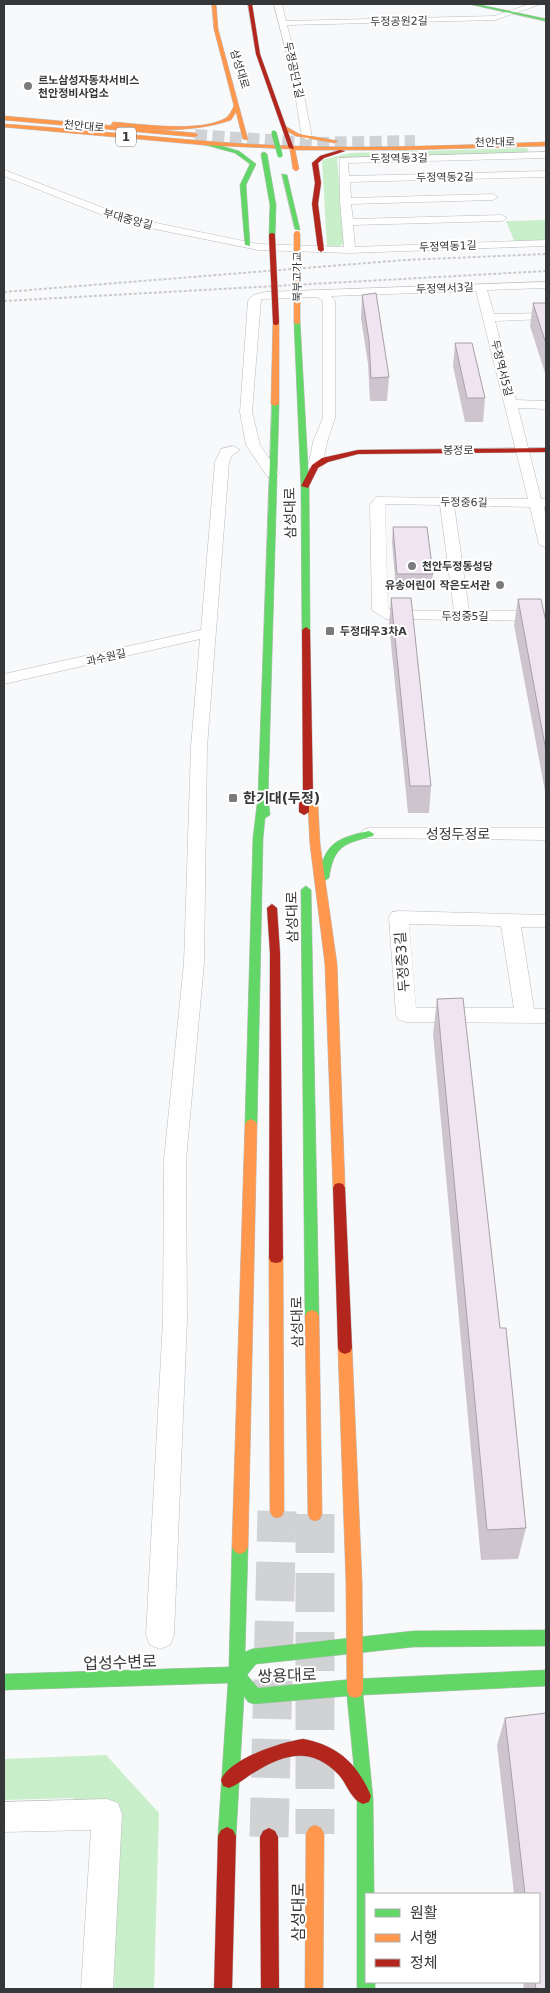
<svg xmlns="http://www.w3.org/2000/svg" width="550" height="1993" font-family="'DejaVu Sans','Noto Sans KR',sans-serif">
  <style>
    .green { fill: #c9efca }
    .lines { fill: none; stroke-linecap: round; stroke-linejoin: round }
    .secondary-tunnel-far1 { stroke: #d1d2d4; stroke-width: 12; stroke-dasharray: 12 5.5; stroke-linecap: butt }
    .secondary-tunnel { stroke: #d1d2d4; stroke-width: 39; stroke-dasharray: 39 20; stroke-linecap: butt }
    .street-casing { stroke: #bcbcbe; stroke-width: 1 }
    .fast-casing { stroke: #bcbcbe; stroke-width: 1 }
    .slow-casing { stroke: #bcbcbe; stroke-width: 1 }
    .jam-casing { stroke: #bcbcbe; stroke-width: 1 }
    .street { fill: #fefefe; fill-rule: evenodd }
    .fast { fill: #63d668; fill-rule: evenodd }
    .slow { fill: #ff974d; fill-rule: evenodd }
    .jam { fill: #b3261e; fill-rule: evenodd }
    .rail { stroke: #cacacb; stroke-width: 2; stroke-dasharray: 3 2; stroke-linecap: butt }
    .fast-bridge-casing { stroke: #bcbcbe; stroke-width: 5.5; stroke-linecap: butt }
    .slow-bridge-casing { stroke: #bcbcbe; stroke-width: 7; stroke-linecap: butt }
    .jam-bridge-casing { stroke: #bcbcbe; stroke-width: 7; stroke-linecap: butt }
    .fast-bridge { stroke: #63d668; stroke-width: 5 }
    .slow-bridge { stroke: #ff974d; stroke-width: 6 }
    .jam-bridge { stroke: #b3261e; stroke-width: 6 }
    .wall { fill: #cec4ce }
    .building { fill: #efe4ef; stroke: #a7a0a7 }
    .poi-dot { fill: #7a7b7c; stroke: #fff; stroke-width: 2 }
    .labels { text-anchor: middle; stroke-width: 4; stroke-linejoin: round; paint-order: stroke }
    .far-street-label { font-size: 11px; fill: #363738; stroke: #fff }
    .far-poi-label { font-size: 11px; font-weight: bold; fill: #363738; stroke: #fff; text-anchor: start }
    .shield { fill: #fff; stroke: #727374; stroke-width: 1 }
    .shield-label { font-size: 12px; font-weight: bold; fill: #363738 }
    .street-label { font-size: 14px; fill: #363738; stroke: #fff }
    .poi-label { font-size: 14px; font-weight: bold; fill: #363738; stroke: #fff; text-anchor: start }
    .near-street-label { font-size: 16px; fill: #363738; stroke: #fff }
  </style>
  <rect width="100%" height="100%" fill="#f8f9fb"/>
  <g class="green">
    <polygon points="527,148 529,151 524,153 339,158 337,159 345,243 337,247 327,246 322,160 350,153"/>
    <polygon points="546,220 546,242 515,243 506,221"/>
    <polygon points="106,1755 159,1813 154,1989 114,1989 117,1858 97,1822 73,1798 4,1800 4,1759"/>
  </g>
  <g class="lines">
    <polyline class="secondary-tunnel-far1" points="195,135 313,143 415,141"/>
    <g class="secondary-tunnel">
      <polyline points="315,1514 315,1834"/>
      <polyline points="269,1837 277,1511"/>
    </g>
    <defs>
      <g id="street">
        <polygon points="274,4 282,4 286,21 494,16 530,4 541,4 495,20 287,25 300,75 312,137 307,140 302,137 292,75"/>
        <polygon points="546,152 546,158 348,163 349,176 546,171 546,177 350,182 351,198 493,194 498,197 493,200 351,204 353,219 502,215 507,218 502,221 353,225 355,247 546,240 546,246 350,253 258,250 120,222 4,176 4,170 7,171 127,217 258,244 344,247 340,201 340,158"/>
        <path d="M546 282V288L487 290 494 314 546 313V319L495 321 516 400 546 401V409L518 408 541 499H546V507H544L546 517V548L539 544 530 507 454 505 469 611H546V621L386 619 372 610 370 505 376 497 528 499 476 291 331 296 335 301V418L327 442 322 467 315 471 308 467 313 442 323 418V301L317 297 261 299 252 412 260 445 279 473 272 477 267 476 246 445 240 412 248 301 253 295 265 292ZM385 504 440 505 454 611H394L388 608Z"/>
        <polygon points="233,446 240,450 232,455 229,462 207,747 204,963 186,1160 187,1320 174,1635 170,1645 160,1649 150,1645 146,1635 163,1320 164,1160 184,963 191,747 200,639 4,684 4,674 201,630 215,462 221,449"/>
        <polygon points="369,828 546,828 546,840 363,838 360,834 363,830"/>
        <path d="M399 911 546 915V927H521L534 1009H546V1023L406 1022 399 1020 396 1015 389 917 392 912ZM409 924 501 926 514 1008H416Z"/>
        <polygon points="107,1799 118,1803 122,1814 113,1989 81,1989 91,1830 4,1832 4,1802"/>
      </g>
      <g id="fast">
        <polygon points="469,4 476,4 546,19 546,21"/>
        <polygon points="204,141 239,151 256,164 246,185 250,246 245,245 240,185 250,164 235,153 202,144"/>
        <polygon points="264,152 267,154 276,205 275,236 272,238 269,236 270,205 261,154"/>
        <polygon points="282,174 287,175 300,230 295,229"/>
        <polygon points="297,319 300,321 309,486 310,630 306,633 302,630 301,486 294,321"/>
        <polygon points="272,402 279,404 268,797 270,815 265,818 263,838 257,1124 255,1127 247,1127 245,1124 253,838 258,797"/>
        <path d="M369 831 374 834 373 836C343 844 334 846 329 878L324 881 320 880 319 878C324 843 337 838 369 831Z"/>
        <polygon points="306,886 311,890 319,1316 317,1320 312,1322 307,1320 305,1316 301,890"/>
        <polygon points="240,1540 245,1542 248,1547 245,1652 252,1649 413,1631 546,1630 546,1646 413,1647 256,1664 247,1675 258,1688 355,1679 546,1670 546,1686 363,1695 373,1799 374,1894 366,1894 366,1982 375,1982 375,1989 357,1989 357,1799 347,1696 254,1704 248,1702 244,1696 236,1836 233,1842 227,1845 221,1842 218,1836 228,1683 4,1690 4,1674 229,1667 232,1547 235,1542"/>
      </g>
      <g id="slow">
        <path d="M212 4H216L218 29 248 140 243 139 236 112 231 120C193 133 150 131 111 125L113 122C142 124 200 133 226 118 229 116 232 110 234 106L214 29Z"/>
        <polygon points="4,116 195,133 198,135 195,137 4,120"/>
        <path d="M4 124C100 130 195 143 292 146 376 149 461 145 546 142V146L405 150H295L299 169 296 171 293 169 290 149 204 145 4 127Z"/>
        <polygon points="285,126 299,134 338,141 335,143 296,136 283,129"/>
        <polygon points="276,320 279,322 279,404 275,406 271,404 273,322"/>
        <polygon points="308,792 311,793 318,806 320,844 337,964 345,1188 343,1192 339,1193 335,1192 333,1188 325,964 310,844 308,806 303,795"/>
        <polygon points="251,1119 255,1121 257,1124 248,1547 245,1552 240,1554 235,1552 232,1547 245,1124 247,1121"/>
        <polygon points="276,1253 281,1254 283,1258 284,1511 282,1516 277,1518 272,1516 270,1511 269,1258 271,1254"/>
        <polygon points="312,1310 317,1312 319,1316 322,1514 320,1519 315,1521 310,1519 308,1514 305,1316 307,1312"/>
        <polygon points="345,1342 350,1344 352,1348 362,1582 363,1690 361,1696 355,1698 349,1696 347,1690 346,1582 338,1348 340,1344"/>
        <polygon points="315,1825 321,1828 324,1834 323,1989 305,1989 306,1834 309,1828"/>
      </g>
      <g id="jam">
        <polygon points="248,4 252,4 260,54 294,149 289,148 256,54"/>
        <polygon points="340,150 345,151 324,158 318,163 321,183 318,204 324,250 321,252 318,250 312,204 315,183 312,163 320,156"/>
        <polygon points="546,448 546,452 358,454 328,462 318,468 308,488 301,486 312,465 322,458 358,450"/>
        <polygon points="306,627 310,630 313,795 309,804 309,812 304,815 299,812 299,804 303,795 302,630"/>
        <polygon points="272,904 277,908 280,953 283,1258 281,1262 276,1263 271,1262 269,1258 270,953 267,908"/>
        <polygon points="339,1183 343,1184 345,1188 352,1348 350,1352 345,1354 340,1352 338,1348 333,1188 335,1184"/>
        <path d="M303 1739C337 1745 358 1764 371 1796L369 1802 363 1804C351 1800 347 1784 339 1775 312 1747 286 1753 255 1772 246 1777 239 1784 229 1788L223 1786 221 1780C229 1759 281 1742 303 1739Z"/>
        <polygon points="227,1827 233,1830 236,1836 232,1989 214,1989 218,1836 221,1830"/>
        <polygon points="269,1828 275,1831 278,1837 279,1989 261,1989 260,1837 263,1831"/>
      </g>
    </defs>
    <use href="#street" class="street-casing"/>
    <use href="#fast" class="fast-casing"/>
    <use href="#slow" class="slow-casing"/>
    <use href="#jam" class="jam-casing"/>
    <use href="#street" class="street"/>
    <use href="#fast" class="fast"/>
    <use href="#slow" class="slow"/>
    <use href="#jam" class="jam"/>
    <g class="rail">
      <polyline points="4,292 405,260 546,254"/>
      <polyline points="4,301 546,271"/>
    </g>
    <defs>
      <polyline id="fast-bridge" points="274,133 280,155"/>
      <polyline id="slow-bridge" points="297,234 297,321"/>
      <polyline id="jam-bridge" points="272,236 276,322"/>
    </defs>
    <use href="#fast-bridge" class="fast-bridge-casing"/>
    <use href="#slow-bridge" class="slow-bridge-casing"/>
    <use href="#jam-bridge" class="jam-bridge-casing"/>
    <use href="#fast-bridge" class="fast-bridge"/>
    <use href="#slow-bridge" class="slow-bridge"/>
    <use href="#jam-bridge" class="jam-bridge"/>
  </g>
  <g class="wall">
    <polygon points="362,295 389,377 387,401 370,401 368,364 361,318"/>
    <polygon points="533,303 546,303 546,376 530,326"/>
    <polygon points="455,343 485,398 483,422 465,422 453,366"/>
    <polygon points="393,527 433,574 431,590 396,589 392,542"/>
    <polygon points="391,598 431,786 429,813 408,813 389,624"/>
    <polygon points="518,599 546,622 546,791 545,791 514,625"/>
    <polygon points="437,999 500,1328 526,1528 518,1559 481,1560 433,1034"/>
    <polygon points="546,1713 546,1989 524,1989 523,1982 539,1982 539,1894 514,1894 497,1745 505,1718"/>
  </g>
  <g class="building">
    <polygon points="376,293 389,377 371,378 369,340 362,295"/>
    <polygon points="533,303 546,303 546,344"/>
    <polygon points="455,343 472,343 485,398 467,398"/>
    <polygon points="393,527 427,527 433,574 397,574"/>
    <polygon points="391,598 411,598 431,786 410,786"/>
    <polygon points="518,599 541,599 546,622 546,751"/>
    <polygon points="463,998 500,1328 506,1328 526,1528 487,1530 437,999"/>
    <polygon points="546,1713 546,1989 536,1989 535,1982 539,1982 539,1894 525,1894 505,1718"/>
  </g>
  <g class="poi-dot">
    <circle cx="28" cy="86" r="5"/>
    <circle cx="412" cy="566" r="5"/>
    <circle cx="500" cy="585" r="5"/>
    <rect x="325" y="626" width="10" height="10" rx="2.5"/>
    <rect x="228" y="793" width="10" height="10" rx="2.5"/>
  </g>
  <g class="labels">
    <g class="far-street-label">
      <text transform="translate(399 21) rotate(-1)" y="4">두정공원2길</text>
      <text transform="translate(240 69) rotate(73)" y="4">삼성대로</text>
      <text transform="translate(294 70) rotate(78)" y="4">두정공단1길</text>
      <text transform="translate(84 126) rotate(5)" y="4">천안대로</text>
      <text transform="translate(495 142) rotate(-1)" y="4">천안대로</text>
      <text transform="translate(399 158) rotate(-1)" y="4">두정역동3길</text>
      <text transform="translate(445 177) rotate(-1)" y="4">두정역동2길</text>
      <text transform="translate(128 219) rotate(15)" y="4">부대중앙길</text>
      <text transform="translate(448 246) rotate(-2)" y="4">두정역동1길</text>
      <text transform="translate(297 277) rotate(-90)" y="4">북부고가교</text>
      <text transform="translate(445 288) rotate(-2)" y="4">두정역서3길</text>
      <text transform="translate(502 368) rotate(76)" y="4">두정역서5길</text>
      <text x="458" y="454">봉정로</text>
      <text transform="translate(464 502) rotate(1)" y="4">두정중6길</text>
      <text x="465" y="620">두정중5길</text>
      <text transform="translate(106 657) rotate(-13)" y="4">과수원길</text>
    </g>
    <g class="far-poi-label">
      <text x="38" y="84">르노삼성자동차서비스<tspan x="38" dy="13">천안정비사업소</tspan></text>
      <text x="422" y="570">천안두정동성당</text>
      <text x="490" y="589" text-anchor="end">유송어린이 작은도서관</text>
      <text x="340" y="635">두정대우3차A</text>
    </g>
    <rect class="shield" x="116" y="127.5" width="20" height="19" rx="4"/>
    <g class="shield-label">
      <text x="126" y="141">1</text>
    </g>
    <g class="street-label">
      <text transform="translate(290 513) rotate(-91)" y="5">삼성대로</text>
      <text x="458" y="839">성정두정로</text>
      <text transform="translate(292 917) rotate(-91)" y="5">삼성대로</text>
      <text transform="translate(402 962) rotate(-94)" y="5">두정중3길</text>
      <text transform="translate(297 1322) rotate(-91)" y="5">삼성대로</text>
    </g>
    <g class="poi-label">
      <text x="243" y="803">한기대(두정)</text>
    </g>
    <g class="near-street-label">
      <text transform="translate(120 1662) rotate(-2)" y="6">업성수변로</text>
      <text transform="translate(287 1675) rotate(-2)" y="6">쌍용대로</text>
      <text transform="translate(298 1912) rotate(-90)" y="6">삼성대로</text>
    </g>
  </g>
  <rect width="550" height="1993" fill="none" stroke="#363738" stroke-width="10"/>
  <rect x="365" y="1893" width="175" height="90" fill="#ffffff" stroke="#afafaf"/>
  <rect x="375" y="1909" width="25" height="8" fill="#63d668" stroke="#afafaf"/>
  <text x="410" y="1918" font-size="15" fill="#363738">원활</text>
  <rect x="375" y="1934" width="25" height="8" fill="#ff974d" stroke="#afafaf"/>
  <text x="410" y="1943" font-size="15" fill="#363738">서행</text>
  <rect x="375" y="1959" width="25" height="8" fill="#b3261e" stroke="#afafaf"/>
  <text x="410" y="1968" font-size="15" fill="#363738">정체</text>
</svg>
